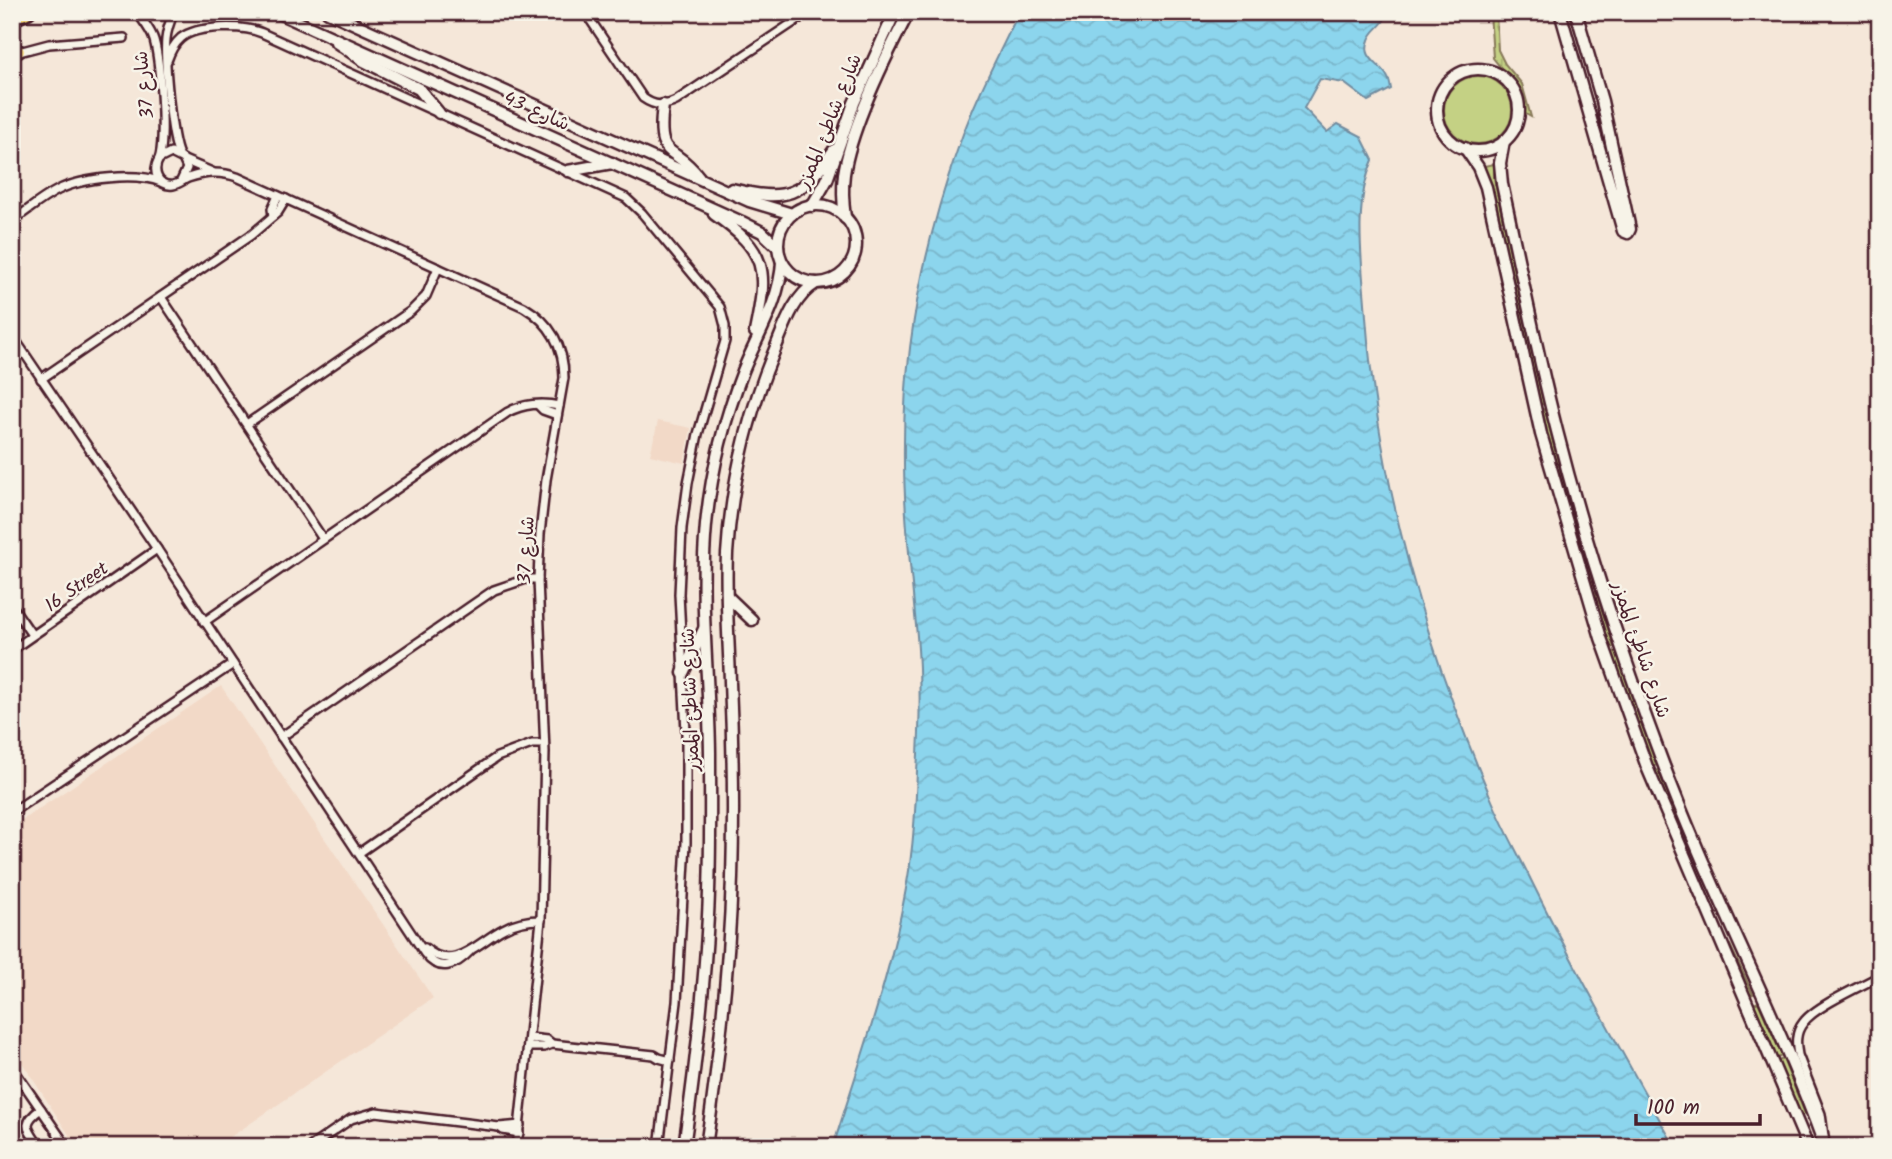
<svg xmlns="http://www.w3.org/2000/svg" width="1892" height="1159" font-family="Kalam,'Playpen Sans Arabic',sans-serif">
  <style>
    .built { fill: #f2d9c7 }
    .grass { fill: url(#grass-tufts); stroke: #877858; stroke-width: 2 }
    .garden { fill: #c4d184; stroke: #877858; stroke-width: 2 }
    .water { fill: url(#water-waves); stroke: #728c9f; stroke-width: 2 }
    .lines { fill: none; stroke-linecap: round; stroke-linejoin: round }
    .street-casing { stroke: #4a1f2b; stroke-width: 12 }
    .secondary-casing { stroke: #4a1f2b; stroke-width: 15 }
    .primary-casing { stroke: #4a1f2b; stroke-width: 16 }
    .street { stroke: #f7f3e8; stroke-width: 7 }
    .secondary { stroke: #f7f3e8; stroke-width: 10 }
    .primary { stroke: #fde080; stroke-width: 10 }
    .labels { text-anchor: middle; stroke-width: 5; stroke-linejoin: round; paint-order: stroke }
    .street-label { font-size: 19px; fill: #4a1f2b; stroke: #f7f3e8 }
  </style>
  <defs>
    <pattern id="grass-tufts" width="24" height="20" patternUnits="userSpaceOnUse" patternTransform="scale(1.75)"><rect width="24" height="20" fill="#c4d184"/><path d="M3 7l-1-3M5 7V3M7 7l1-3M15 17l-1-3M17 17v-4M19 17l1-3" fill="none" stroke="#aab372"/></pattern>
    <pattern id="water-waves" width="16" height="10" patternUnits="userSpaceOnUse" patternTransform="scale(1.75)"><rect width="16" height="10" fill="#8cd5ed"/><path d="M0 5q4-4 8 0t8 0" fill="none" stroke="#7ab6cb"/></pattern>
  </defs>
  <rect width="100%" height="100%" fill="#f5e7d9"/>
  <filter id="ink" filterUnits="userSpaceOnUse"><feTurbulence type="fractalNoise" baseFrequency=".0143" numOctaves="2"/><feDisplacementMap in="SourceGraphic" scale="14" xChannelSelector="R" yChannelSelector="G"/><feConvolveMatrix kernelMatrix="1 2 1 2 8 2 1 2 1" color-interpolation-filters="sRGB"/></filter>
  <g filter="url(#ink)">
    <g class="built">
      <polygon points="658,421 691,428 684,463 650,455"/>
      <polygon points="221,686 433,998 216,1147 77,1147 12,1047 12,827"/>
    </g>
    <path class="grass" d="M1490 12H1496L1498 50 1505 64 1522 84 1531 117 1524 113C1522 84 1508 78 1493 58Z"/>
    <g class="garden">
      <circle cx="1478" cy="110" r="34"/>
      <polygon points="1494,164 1494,178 1503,220 1498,222 1484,166"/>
      <polygon points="1504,224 1517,281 1512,282 1499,225"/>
      <polygon points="1518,285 1531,343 1525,344 1512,287"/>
      <polygon points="1531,347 1544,404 1539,405 1526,348"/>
      <polygon points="1545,409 1559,466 1555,467 1540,410"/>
      <polygon points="1560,469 1576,526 1572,528 1556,471"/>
      <polygon points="1577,530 1595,587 1590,588 1573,532"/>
      <polygon points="1596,591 1614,647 1609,649 1591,593"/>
      <polygon points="1616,651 1636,707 1631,708 1611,653"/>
      <polygon points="1637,711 1657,765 1652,767 1632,713"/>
      <polygon points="1658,770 1681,823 1676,825 1653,772"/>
      <polygon points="1730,945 1753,994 1749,996 1726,947"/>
      <polygon points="1758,1002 1782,1056 1777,1058 1752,1005"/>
      <polygon points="1783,1059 1805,1114 1800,1116 1778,1061"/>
    </g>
    <path class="water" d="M1019 12H1387C1385 26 1373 28 1369 40 1361 59 1381 63 1388 78 1390 81 1390 85 1391 89L1368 101 1344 83 1320 79 1304 108 1327 132 1338 124 1361 136 1373 160C1352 207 1363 267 1366 317 1378 480 1424 641 1488 791 1499 819 1514 846 1527 872 1573 966 1624 1056 1675 1147H833C862 1054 896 961 910 864 914 834 916 802 917 771 920 727 921 681 917 636 911 572 903 508 904 444 904 342 925 241 959 145 975 99 998 56 1019 12Z"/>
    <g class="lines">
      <defs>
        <g id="street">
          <path d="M137 12C143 21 151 30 154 40 160 61 166 139 159 159"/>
          <path d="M174 12C170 21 167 29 166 39 164 59 171 138 179 155"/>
          <path d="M585 12 643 98C654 106 664 107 676 101L809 12"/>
          <polyline points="15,53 49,44 124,38"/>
          <path d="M167 61C170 52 174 44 181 38 197 25 244 25 262 33L626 198 642 213 720 307 725 326V341L698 434 688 483 682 528 679 594 686 732V843L677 1002 659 1147"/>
          <polyline points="184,160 212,172"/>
          <path d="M181 181 187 168 183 159 171 153 159 159C152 170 157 187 173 185 179 184 183 180 188 178 204 172 221 171 237 177L524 307C551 323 564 347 564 378L546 480 540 534 538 579 545 752 541 920 517 1147"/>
          <polyline points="273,216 272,209 278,196"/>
          <path d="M12 221C27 211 42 198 58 190 82 178 136 172 161 182"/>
          <polyline points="161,297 323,539"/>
          <path d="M12 335 157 549 425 954C439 973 456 966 470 951"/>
          <polyline points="41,379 251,235 278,212 286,199"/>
          <polyline points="538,405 543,410 557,415"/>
          <polyline points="247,424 411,311 426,296 438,268"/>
          <polyline points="12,606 32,635"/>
          <path d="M204 622 508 412C523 404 542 402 559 406"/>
          <polyline points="12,650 157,549"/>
          <polyline points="281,737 494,590 526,579 538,579"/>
          <polyline points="12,812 233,664"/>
          <polyline points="359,853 497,757 532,744 544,744"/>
          <path d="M425 948C453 974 478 942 503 929 514 923 529 920 541 920"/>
          <polyline points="530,1038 547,1040 552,1044 654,1055 659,1058 670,1061"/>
          <polyline points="529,1047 544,1047 552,1044"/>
          <polyline points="12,1067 67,1147"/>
          <polyline points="499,1127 520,1125"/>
          <path d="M1825 1143 1821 1114 1798 1055C1796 1044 1795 1033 1803 1023 1814 1007 1861 986 1880 976"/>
          <path d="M40 1147C28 1129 20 1124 41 1109"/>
          <polyline points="310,1147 351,1119 376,1112 499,1127 503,1130 519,1133"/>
        </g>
        <g id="secondary">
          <polyline points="276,12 742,222 762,232 778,247"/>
          <polyline points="328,12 749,201 792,214"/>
          <polyline points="1560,12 1623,231 1628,233 1630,229 1602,101 1576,12"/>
          <polyline points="336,42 364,61 419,89 439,113"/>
          <circle cx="1478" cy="110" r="41"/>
          <path d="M663 105C656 162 672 142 699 177"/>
          <path d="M1504 141 1500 163 1502 184C1520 266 1536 349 1557 431 1585 542 1621 651 1661 758 1710 890 1777 1014 1825 1147"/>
          <polyline points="1465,148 1478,167 1486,187 1541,434 1601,638 1647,767 1808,1147"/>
          <polyline points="568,171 612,163"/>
          <path d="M732 189C786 202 802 197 834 150"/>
          <circle cx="817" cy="244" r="39"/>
          <polyline points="812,206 827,180 854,103 895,12"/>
          <path d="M714 214C768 252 768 270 755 332"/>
          <path d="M845 218C843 203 842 189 844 174 851 128 887 54 909 12"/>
          <polyline points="727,596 752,620"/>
          <polyline points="683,673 704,629"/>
          <path d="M684 1147C695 1070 704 993 708 916 711 861 710 806 710 752 709 676 699 601 706 525 711 473 724 420 743 371 757 336 780 301 782 262"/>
          <path d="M706 1147C719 1058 729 968 732 878 734 812 733 747 730 682 729 639 725 597 727 554 731 485 747 418 773 354 784 328 792 298 816 283"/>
        </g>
        <g id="primary">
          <polyline points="147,12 163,12"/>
          <polyline points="12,20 29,12"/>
          <polyline points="12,51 19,51"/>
          <polyline points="12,1140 17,1147"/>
        </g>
      </defs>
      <use href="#street" class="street-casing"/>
      <use href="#secondary" class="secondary-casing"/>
      <use href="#primary" class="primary-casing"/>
      <use href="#street" class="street"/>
      <use href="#secondary" class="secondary"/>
      <use href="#primary" class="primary"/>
    </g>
  </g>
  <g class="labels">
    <g class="street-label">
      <text transform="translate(143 85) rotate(-96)" y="7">شارع 37</text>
      <text transform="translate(537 110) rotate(24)" y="7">شارع 43</text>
      <text transform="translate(828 121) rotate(-68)" y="7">شارع شاطئ الممزر</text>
      <text transform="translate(525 550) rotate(-87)" y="7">شارع 37</text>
      <text transform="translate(76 586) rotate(-35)" y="7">16 Street</text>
      <text transform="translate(1642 649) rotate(71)" y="7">شارع شاطئ الممزر</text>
      <text transform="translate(689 700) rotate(-92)" y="7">شارع شاطئ الممزر</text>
    </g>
  </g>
  <rect width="1892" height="1159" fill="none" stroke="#f7f3e8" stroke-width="42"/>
  <rect x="21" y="21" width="1850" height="1117" fill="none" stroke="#4a1f2b" stroke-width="2.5" filter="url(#ink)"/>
  <path d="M1636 1114v10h124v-10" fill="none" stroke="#4a1f2b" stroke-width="3.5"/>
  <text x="1647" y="1114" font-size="21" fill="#4a1f2b" stroke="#f7f3e8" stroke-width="5" paint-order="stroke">100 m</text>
</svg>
